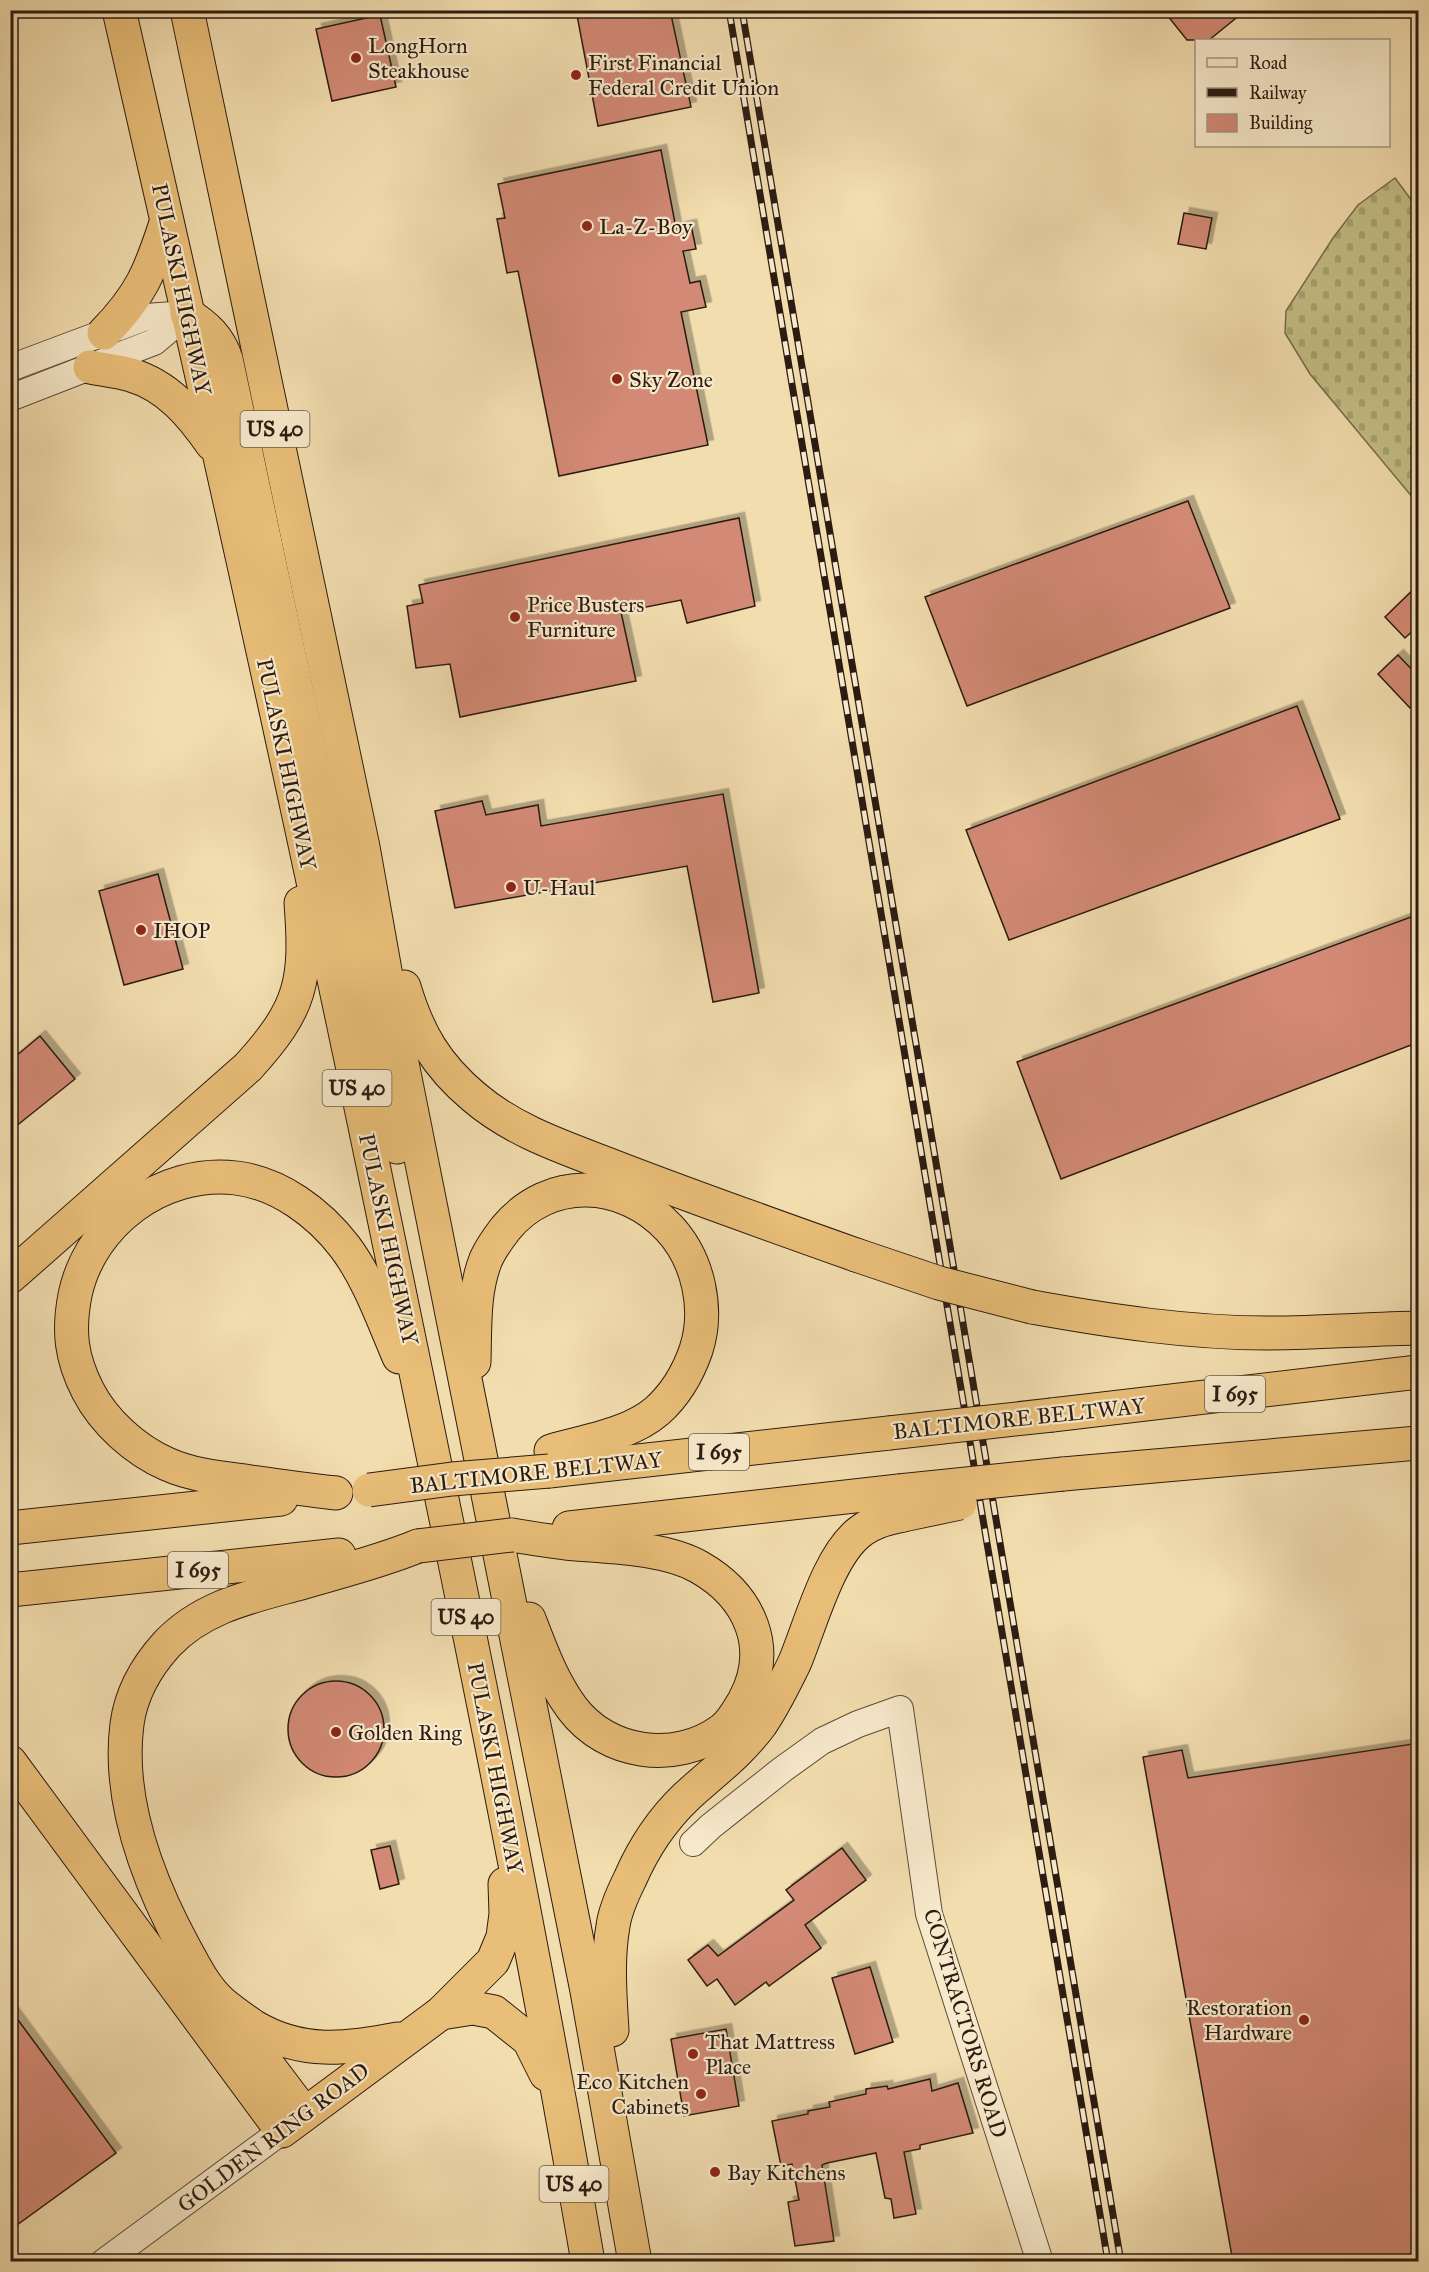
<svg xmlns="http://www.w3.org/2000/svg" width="1429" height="2272" font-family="'IM FELL Great Primer',serif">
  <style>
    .cemetery { fill: url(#cemetery-stones); stroke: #776c4b; stroke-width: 1.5 }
    .building { fill: #d28975; stroke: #2b1b11; stroke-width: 1.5; filter: url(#shadow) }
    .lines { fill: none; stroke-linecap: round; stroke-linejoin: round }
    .minor-casing { stroke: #5d4c38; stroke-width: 28 }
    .highway-casing { stroke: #2b1b11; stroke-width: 35 }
    .minor { stroke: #f7e9cb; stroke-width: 26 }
    .highway { stroke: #e9be78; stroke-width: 33 }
    .rail-casing { stroke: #2b1b11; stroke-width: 7 }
    .rail { stroke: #f7e9cb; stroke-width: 4.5; stroke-dasharray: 14; stroke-linecap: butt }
    .highway-bridge-casing { stroke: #2b1b11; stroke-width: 35; stroke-linecap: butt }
    .highway-bridge { stroke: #e9be78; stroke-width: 33 }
    .poi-dot { fill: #8f2418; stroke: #f7e9cb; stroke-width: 2 }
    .labels { text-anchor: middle; stroke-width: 4.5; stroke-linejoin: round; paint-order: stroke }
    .shield { fill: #f7e9cb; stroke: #685949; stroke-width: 1.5 }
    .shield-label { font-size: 21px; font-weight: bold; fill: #2b1b11 }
    .poi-label { font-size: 22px; fill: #2b1b11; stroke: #f7e9cb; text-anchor: start }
    .street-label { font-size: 22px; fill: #2b1b11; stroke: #f7e9cb }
  </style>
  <defs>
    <pattern id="cemetery-stones" width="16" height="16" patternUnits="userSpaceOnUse" patternTransform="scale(1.5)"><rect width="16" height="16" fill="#c3be85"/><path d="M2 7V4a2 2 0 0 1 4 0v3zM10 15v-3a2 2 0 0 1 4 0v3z" fill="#a8a372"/></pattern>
    <filter id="shadow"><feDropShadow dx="5.5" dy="-5.5" stdDeviation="0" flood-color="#0004"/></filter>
  </defs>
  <rect width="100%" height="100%" fill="#f2ddaf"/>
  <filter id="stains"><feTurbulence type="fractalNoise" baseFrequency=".00333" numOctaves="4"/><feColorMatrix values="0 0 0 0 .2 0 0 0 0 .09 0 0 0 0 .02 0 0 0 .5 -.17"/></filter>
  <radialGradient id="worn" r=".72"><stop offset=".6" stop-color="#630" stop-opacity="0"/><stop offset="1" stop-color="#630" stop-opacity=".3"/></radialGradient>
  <polygon class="cemetery" points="1395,178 1418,209 1418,504 1310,374 1285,333 1286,311 1333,238 1358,205"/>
  <g class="building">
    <polygon points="576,10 670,10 691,107 598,126"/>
    <polygon points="1163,10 1246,10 1209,40 1187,40"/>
    <polygon points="380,15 396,87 332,101 316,29"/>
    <polygon points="661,150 676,228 691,225 696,249 683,251 690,283 700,281 706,307 681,312 708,445 559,476 518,271 507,273 497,219 505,218 498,184"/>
    <polygon points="1184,213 1212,218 1206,249 1178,244"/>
    <polygon points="1188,501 1230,608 967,706 925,597"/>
    <polygon points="739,518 755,606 687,623 681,600 621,612 636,681 460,717 450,664 416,668 407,606 423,603 419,585"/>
    <polygon points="1419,584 1419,625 1405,638 1385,617"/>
    <polygon points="1398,655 1419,677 1419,700 1410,708 1378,674"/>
    <polygon points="1297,706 1340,819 1009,940 966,830"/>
    <polygon points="723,794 759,993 713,1002 687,866 455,908 435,811 482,801 486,815 538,805 541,826"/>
    <polygon points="158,874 183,969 124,985 99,891"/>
    <polygon points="1419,914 1419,1042 1061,1179 1017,1062"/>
    <polygon points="40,1036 75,1079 10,1131 10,1061"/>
    <circle cx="336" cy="1729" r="48"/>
    <polygon points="1419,1743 1419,2262 1233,2262 1143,1757 1182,1750 1188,1778"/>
    <polygon points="390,1846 399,1884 380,1889 371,1850"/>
    <polygon points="842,1848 866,1880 805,1925 821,1948 769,1986 766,1982 735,2005 717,1979 707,1986 688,1960 708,1945 718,1956 794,1900 786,1890"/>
    <polygon points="870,1967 893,2042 855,2054 832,1978"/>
    <polygon points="10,2009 116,2153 10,2230"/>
    <polygon points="726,2029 739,2106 684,2116 671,2039"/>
    <polygon points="930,2079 932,2091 958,2083 973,2133 920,2145 920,2149 904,2152 916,2214 894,2218 891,2199 885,2198 876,2153 827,2163 822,2165 834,2241 795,2246 788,2202 799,2200 792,2164 781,2166 772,2121 808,2114 808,2111 830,2107 829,2102 866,2094 866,2089 887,2086 888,2089"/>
  </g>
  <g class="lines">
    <defs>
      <g id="minor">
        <polyline points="10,368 146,317 187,314"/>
        <polyline points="10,398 154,342 187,314"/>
        <polyline points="693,1843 711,1826 783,1769 822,1741 858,1724 900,1709 929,1914 1040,2262"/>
        <polyline points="104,2262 282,2131"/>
      </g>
      <g id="highway">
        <path d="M119 10C211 412 301 815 384 1218 456 1565 528 1912 588 2262"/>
        <polyline points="187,10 363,847 397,1038 587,1991 635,2262"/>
        <path d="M187 314C206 326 219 338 226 359L374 1053 397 1147"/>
        <path d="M104 333C141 295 150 272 166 223"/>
        <path d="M90 367C103 370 118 371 131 375 168 386 191 414 212 444"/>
        <path d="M404 987C418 1034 436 1065 474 1097 516 1133 569 1149 620 1169 698 1199 777 1227 856 1255"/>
        <path d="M10 1277 248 1067C302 1008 307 981 301 903"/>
        <path d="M1032 1307C1110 1321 1188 1333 1268 1333 1318 1333 1368 1329 1418 1328"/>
        <path d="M474 1362C475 1328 473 1291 486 1259 491 1248 499 1237 506 1228 549 1176 623 1179 669 1228 699 1260 709 1310 696 1350 688 1373 675 1395 657 1411 629 1435 585 1441 551 1451"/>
        <polyline points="1052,1415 1418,1372"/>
        <polyline points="549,1471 889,1433"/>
        <polyline points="1063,1474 1418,1443"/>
        <path d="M336 1493C308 1490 279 1486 251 1482 222 1478 194 1476 167 1464 135 1450 104 1422 88 1391 71 1358 68 1331 75 1295 90 1223 162 1169 236 1178 279 1183 319 1213 345 1247 369 1279 383 1320 399 1357"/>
        <polyline points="10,1528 281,1499"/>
        <polyline points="569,1528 899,1491"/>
        <path d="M512 1535C530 1538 548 1541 566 1543 606 1547 664 1547 699 1567 750 1596 773 1648 744 1701 738 1711 732 1723 722 1730 676 1764 607 1755 572 1708 552 1681 541 1650 529 1619"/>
        <polyline points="10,1590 339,1555"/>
        <polyline points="10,1762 282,2131 441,2013 493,1961 503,1937 506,1914 505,1884"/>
        <polyline points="441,2013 473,2008 494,2012 529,2040 546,2074"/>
        <polyline points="233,2019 304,2113"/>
        <path d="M612 2030C610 1996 607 1960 613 1926 615 1911 623 1893 630 1879 643 1849 663 1819 686 1797 712 1773 740 1753 761 1724 774 1705 784 1684 794 1664 810 1627 828 1555 861 1531 874 1521 887 1519 903 1515"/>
        <path d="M398 2039C347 2049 301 2055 253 2026 243 2019 230 2010 221 2002 205 1988 195 1967 185 1949 149 1883 117 1801 127 1724 131 1694 147 1666 167 1644 202 1607 249 1597 297 1584 338 1572 379 1562 418 1546"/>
      </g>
    </defs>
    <use href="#minor" class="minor-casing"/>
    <use href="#highway" class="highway-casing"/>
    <use href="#minor" class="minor"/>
    <use href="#highway" class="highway"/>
    <defs>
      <g id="rail">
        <polyline points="729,10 1108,2262"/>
        <polyline points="742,10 1121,2262"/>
      </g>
    </defs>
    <use href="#rail" class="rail-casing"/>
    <use href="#rail" class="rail"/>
    <defs>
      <g id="highway-bridge">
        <polyline points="856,1255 939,1283 1032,1307"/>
        <polyline points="889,1433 1052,1415"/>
        <polyline points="369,1490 452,1479 549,1471"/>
        <polyline points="899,1491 1063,1474"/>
        <polyline points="903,1515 960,1503"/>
        <polyline points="418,1546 512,1535"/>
      </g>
    </defs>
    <use href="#highway-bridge" class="highway-bridge-casing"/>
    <use href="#highway-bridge" class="highway-bridge"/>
  </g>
  <g class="poi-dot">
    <circle cx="356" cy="58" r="6"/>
    <circle cx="576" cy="75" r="6"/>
    <circle cx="587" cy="226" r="6"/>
    <circle cx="617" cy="379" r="6"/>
    <circle cx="515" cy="617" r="6"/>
    <circle cx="511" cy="887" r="6"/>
    <circle cx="141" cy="930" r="6"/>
    <circle cx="336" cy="1732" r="6"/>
    <circle cx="1304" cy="2020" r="6"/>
    <circle cx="693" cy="2054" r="6"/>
    <circle cx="701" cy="2094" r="6"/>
    <circle cx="715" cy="2172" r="6"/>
  </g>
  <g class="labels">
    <g class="shield">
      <rect x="240.5" y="411" width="69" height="36" rx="4.5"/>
      <rect x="322.5" y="1070" width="69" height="36" rx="4.5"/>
      <rect x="1205" y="1376" width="60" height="36" rx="4.5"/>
      <rect x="689" y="1434" width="60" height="36" rx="4.5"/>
      <rect x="168" y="1552" width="60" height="36" rx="4.5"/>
      <rect x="431.5" y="1599" width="69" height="36" rx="4.5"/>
      <rect x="539.5" y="2166" width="69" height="36" rx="4.5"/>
    </g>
    <g class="shield-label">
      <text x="275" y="436">US 40</text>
      <text x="357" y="1095">US 40</text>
      <text x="1235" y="1401">I 695</text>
      <text x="719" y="1459">I 695</text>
      <text x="198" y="1577">I 695</text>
      <text x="466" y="1624">US 40</text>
      <text x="574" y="2191">US 40</text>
    </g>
    <g class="poi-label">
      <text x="368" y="53">LongHorn<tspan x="368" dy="25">Steakhouse</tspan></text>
      <text x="588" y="70">First Financial<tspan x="588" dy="25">Federal Credit Union</tspan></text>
      <text x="599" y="234">La-Z-Boy</text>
      <text x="629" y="387">Sky Zone</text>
      <text x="527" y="612">Price Busters<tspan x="527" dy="25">Furniture</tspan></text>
      <text x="523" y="895">U-Haul</text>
      <text x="153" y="938">IHOP</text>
      <text x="348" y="1740">Golden Ring</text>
      <text x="1292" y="2015" text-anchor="end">Restoration<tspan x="1292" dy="25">Hardware</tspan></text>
      <text x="705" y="2049">That Mattress<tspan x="705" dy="25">Place</tspan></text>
      <text x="689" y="2089" text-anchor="end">Eco Kitchen<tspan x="689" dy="25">Cabinets</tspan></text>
      <text x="727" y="2180">Bay Kitchens</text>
    </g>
    <g class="street-label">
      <text transform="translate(182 289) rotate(78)" y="8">PULASKI HIGHWAY</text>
      <text transform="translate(287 764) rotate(78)" y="8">PULASKI HIGHWAY</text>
      <text transform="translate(389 1239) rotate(78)" y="8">PULASKI HIGHWAY</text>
      <text transform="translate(1019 1418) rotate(-6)" y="8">BALTIMORE BELTWAY</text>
      <text transform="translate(536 1472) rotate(-6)" y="8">BALTIMORE BELTWAY</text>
      <text transform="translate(496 1768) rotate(79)" y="8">PULASKI HIGHWAY</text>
      <text transform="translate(966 2023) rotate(73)" y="8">CONTRACTORS ROAD</text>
      <text transform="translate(273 2137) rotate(-37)" y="8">GOLDEN RING ROAD</text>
    </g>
  </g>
  <rect width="1429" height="2272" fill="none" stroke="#f2ddaf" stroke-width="36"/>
  <rect x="12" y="12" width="1405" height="2248" fill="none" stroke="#2b1b11" stroke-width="3"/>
  <rect x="18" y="18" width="1393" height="2236" fill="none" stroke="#2b1b11" stroke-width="1.5"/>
  <rect x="1195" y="39" width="195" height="108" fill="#f7e9cb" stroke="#a59781" stroke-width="1.5"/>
  <rect x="1207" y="58" width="30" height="9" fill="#f7e9cb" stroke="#a59781" stroke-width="1.5"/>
  <text x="1249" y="69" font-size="18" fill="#2b1b11">Road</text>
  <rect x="1207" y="88" width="30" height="9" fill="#2b1b11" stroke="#a59781" stroke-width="1.5"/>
  <text x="1249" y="99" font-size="18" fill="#2b1b11">Railway</text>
  <rect x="1207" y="114" width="30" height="18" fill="#d28975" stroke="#a59781" stroke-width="1.5"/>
  <text x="1249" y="129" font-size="18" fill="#2b1b11">Building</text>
  <rect width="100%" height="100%" filter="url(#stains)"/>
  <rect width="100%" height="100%" fill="url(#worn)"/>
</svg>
